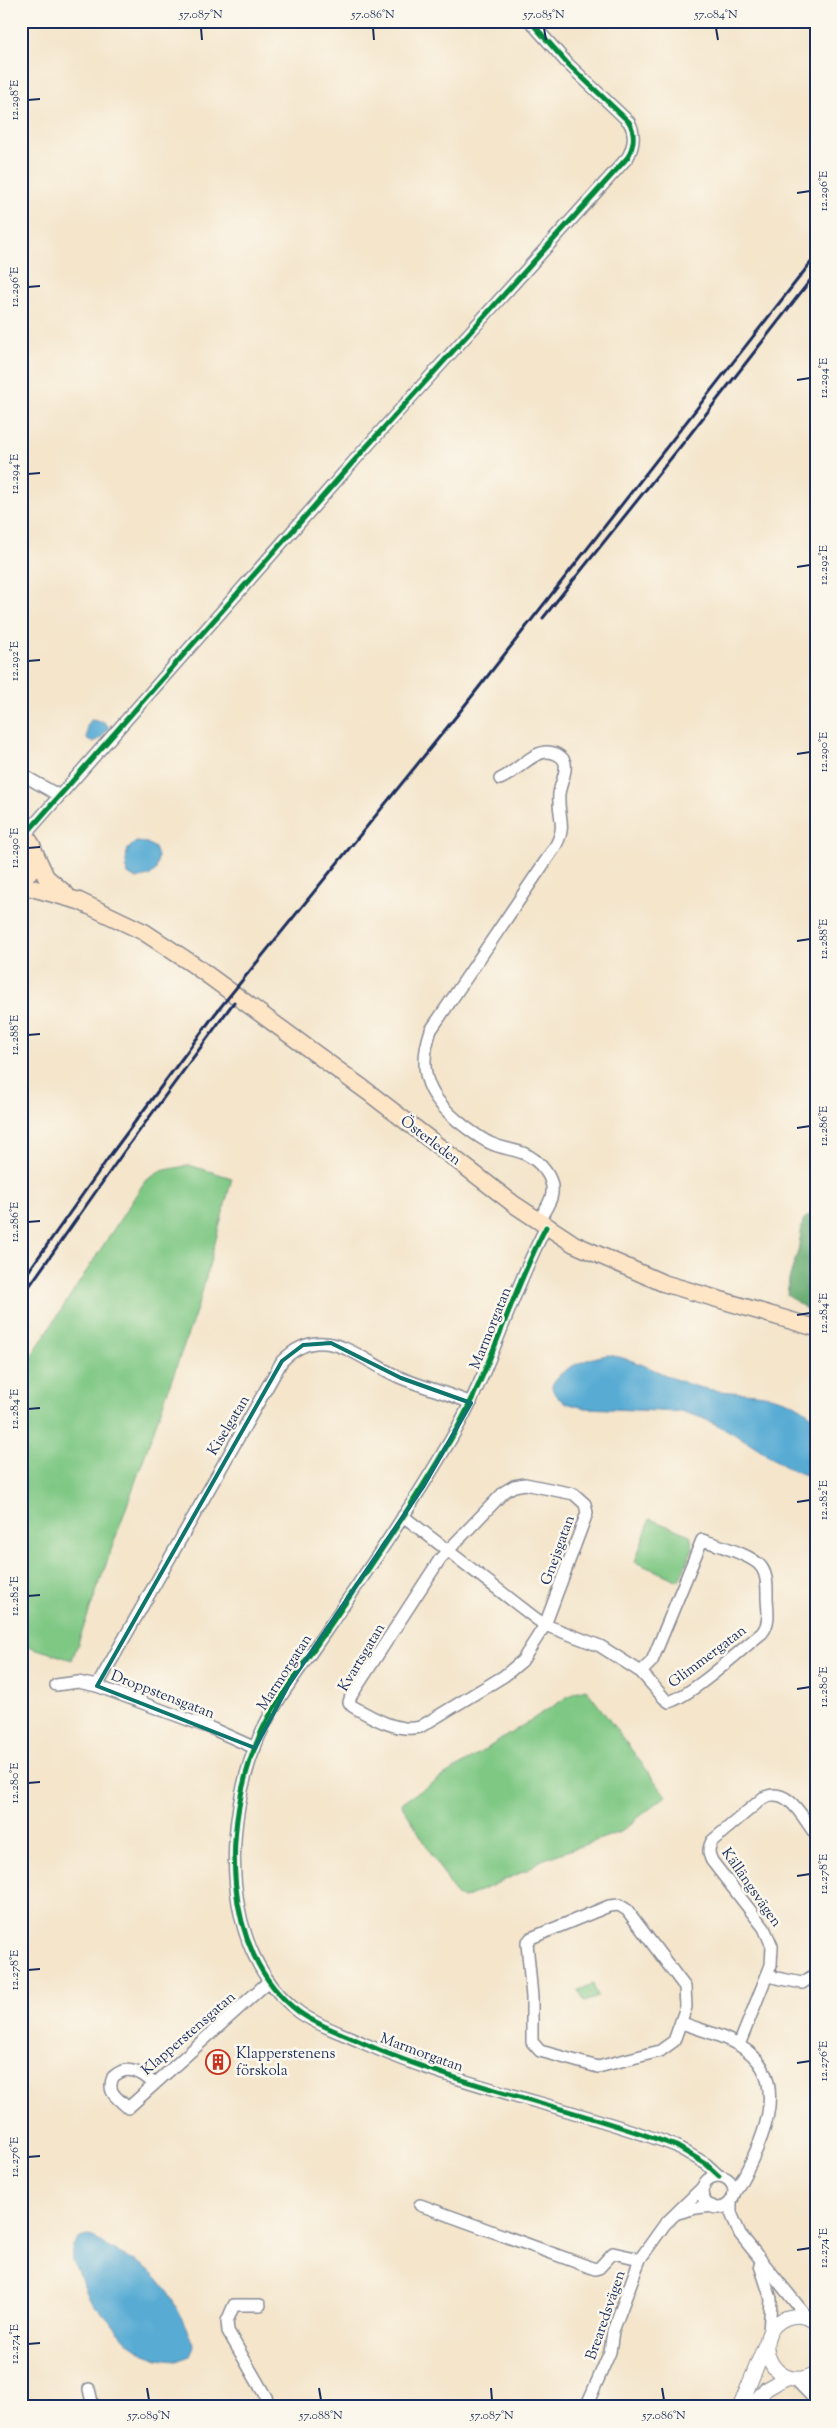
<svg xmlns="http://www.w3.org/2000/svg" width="837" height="2428" font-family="'Sorts Mill Goudy',serif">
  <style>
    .green { fill: #7fc884; stroke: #4d7c71 }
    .forest { fill: #67ac72; stroke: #416e68 }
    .water { fill: #58acd4; stroke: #3a6e99 }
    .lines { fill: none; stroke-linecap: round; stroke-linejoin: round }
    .minor-casing { stroke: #888a94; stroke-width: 14 }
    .tertiary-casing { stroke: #888a94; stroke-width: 16 }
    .secondary-casing { stroke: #888a94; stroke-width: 19 }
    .minor { stroke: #fff; stroke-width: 11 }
    .tertiary { stroke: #fff; stroke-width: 14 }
    .secondary { stroke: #fee5c5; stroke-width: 16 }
    .rail { stroke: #1b2f5e; stroke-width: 3 }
    .cycleway-casing { stroke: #fbf7ec; stroke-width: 8 }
    .cycleway { stroke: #00873e; stroke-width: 5 }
    .marked { fill: none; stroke: #0f766e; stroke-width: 4; stroke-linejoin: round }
    .ticks { fill: none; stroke: #1b2f5e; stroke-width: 2 }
    .labels { text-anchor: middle; stroke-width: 5; stroke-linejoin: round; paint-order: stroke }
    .street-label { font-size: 15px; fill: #1b2f5e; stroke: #fbf7ec }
    .poi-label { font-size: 15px; fill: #1b2f5e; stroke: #fbf7ec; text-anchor: start }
    .neatline { fill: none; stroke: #1b2f5e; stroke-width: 2 }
    .ticks-label { font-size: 12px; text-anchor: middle; fill: #1b2f5e }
  </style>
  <rect width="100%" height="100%" fill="#fbf7ec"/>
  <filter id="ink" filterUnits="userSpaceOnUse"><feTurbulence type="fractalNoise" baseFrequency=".02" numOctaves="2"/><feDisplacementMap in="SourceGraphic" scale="10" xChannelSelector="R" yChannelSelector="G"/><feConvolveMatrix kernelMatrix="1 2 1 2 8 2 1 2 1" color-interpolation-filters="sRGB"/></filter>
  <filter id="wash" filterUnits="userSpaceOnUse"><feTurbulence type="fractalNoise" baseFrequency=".0096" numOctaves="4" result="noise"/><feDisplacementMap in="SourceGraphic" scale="20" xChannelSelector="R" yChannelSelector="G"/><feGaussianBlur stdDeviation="1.12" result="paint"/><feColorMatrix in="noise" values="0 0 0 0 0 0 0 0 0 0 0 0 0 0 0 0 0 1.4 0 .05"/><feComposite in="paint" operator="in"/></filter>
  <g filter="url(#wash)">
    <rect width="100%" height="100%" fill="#f4e5cb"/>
    <g class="green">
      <polygon points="189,1165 232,1178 200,1300 72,1660 21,1644 21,1418 27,1399 21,1372 145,1181 161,1171"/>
      <polygon points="650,1519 690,1535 693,1548 679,1581 635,1562"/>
      <polygon points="586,1689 666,1796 620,1832 539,1861 527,1870 464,1898 457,1896 402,1805 403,1802 575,1692"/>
      <polygon points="593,1984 598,1997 584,2002 579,1990"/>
    </g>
    <polygon class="forest" points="816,1209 816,1304 813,1314 787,1295 789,1279 798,1251 803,1220"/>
    <g class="water">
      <polygon points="91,720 104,722 109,727 100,739 93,742 87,739 87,726"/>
      <polygon points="136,842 147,843 155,848 158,856 156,870 149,876 136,879 128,874 126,863 127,850"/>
      <path d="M608 1355C640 1359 667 1379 698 1387 741 1398 781 1385 816 1420V1476C793 1476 772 1457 753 1445 731 1432 708 1418 683 1412L586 1408C572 1405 554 1402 552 1386 558 1368 591 1357 608 1355Z"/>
      <path d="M91 2235C105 2247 121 2254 137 2262 165 2276 183 2319 194 2347L190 2356 176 2361 159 2359 145 2354 129 2343 89 2298 73 2261 72 2247 80 2238Z"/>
    </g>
  </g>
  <g filter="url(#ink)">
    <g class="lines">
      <defs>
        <g id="minor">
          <polyline points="21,774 58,795"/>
          <path d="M500 779C515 773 532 752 547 752 554 752 563 756 565 763 567 773 560 784 559 794 557 818 569 825 553 850L431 1030C416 1073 429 1099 464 1126 472 1132 481 1139 490 1143 500 1148 512 1149 523 1153 539 1160 557 1178 551 1198 548 1206 543 1214 538 1222"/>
          <path d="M25 835 361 453 628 157C634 145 636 134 629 122L567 63 530 21"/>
          <path d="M546 1227C510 1295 491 1371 451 1439 412 1506 368 1570 324 1634 302 1667 275 1700 259 1737 223 1821 219 1952 299 2012 318 2026 342 2033 363 2043 463 2088 573 2107 676 2146L706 2164 719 2176"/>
          <path d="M525 1484 574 1494 585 1504 587 1513 545 1625 522 1661 504 1676 420 1727C398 1733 371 1717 352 1706L349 1702 351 1696 440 1559 504 1492 514 1486Z"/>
          <path d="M403 1516 535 1618 545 1625 600 1646 641 1672 652 1661 702 1540C717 1545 754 1555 762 1568 768 1577 767 1590 767 1599 768 1612 770 1623 762 1633 739 1651 694 1694 669 1702L664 1698 641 1672"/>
          <polyline points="56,1685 78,1682 97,1686 213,1729 255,1748"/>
          <path d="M97 1686 282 1361C323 1320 357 1358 399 1377 422 1387 448 1393 471 1403"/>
          <polygon points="619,1905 627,1910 685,1987 686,2007 674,2041 660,2051 598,2067 540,2051 532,2042 532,1997 527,1943 531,1938 609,1906"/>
          <polyline points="767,1976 802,1983 816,1974"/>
          <path d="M682 2023C701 2030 722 2035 740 2046 797 2079 758 2152 734 2194"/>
          <path d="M739 2045 771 1965 772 1946 764 1928 712 1861C708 1853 708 1849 712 1841L763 1798C788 1785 802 1817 816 1835"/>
          <path d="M153 2083C141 2072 127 2064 113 2077 106 2093 118 2098 128 2108L269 1981"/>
          <circle cx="718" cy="2192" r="16"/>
          <polyline points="731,2201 731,2213 740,2234 807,2317"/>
          <polyline points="420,2205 595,2269 599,2268 613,2253 640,2259"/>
          <polyline points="678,2213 696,2208 712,2206"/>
          <polyline points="760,2265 771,2299 769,2334"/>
          <polyline points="260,2305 234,2305 227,2321 228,2331 267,2399 268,2407"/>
          <polyline points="795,2379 816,2401"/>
          <polyline points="89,2389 93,2407"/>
          <polyline points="586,2407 610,2352 613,2331 640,2259 665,2224 704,2186"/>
        </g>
        <g id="tertiary">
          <path d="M816 2322C807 2316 796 2314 786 2318 745 2335 775 2398 816 2373"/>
          <polyline points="740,2407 766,2343"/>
          <polyline points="751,2407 766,2389 787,2377"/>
        </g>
        <g id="secondary">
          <path d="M21 833C38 845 40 867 21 879"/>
          <polyline points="35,853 46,877 66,894"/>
          <polyline points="21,885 79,901 144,932 194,965 368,1092 515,1205 574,1244 663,1283 816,1328"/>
        </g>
      </defs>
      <use href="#minor" class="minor-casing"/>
      <use href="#tertiary" class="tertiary-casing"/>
      <use href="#secondary" class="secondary-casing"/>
      <use href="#minor" class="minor"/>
      <use href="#tertiary" class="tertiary"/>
      <use href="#secondary" class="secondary"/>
      <g class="rail">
        <polyline points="543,618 688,437 816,273"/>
        <polyline points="21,1282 109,1157 215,1014 458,714 816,256"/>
        <polyline points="21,1298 123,1153 234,1002"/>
      </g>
      <defs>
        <g id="cycleway">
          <path d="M25 835 361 453 628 157C634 145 636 134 629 122L567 63 530 21"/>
          <path d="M546 1227C510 1295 491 1371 451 1439 412 1506 368 1570 324 1634 302 1667 275 1700 259 1737 223 1821 219 1952 299 2012 318 2026 342 2033 363 2043 463 2088 573 2107 676 2146L706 2164 719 2176"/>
        </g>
      </defs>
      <use href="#cycleway" class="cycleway-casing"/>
      <use href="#cycleway" class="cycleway"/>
    </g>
  </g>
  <path class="marked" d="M331 1343 401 1378 471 1403 423 1487 288 1686 255 1748 97 1686 282 1361 303 1345Z"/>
  <path class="ticks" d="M201 28 202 40M373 28 374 40M544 28 546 40M716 28 718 40M28 100 40 99M797 193 810 191M28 287 40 286M797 380 810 378M28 474 40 473M797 567 810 565M28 661 40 660M797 754 810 752M28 848 40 847M797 941 810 939M28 1035 40 1034M797 1128 810 1126M28 1222 40 1221M797 1315 810 1313M28 1409 40 1408M797 1502 810 1500M28 1596 40 1595M797 1689 810 1687M28 1783 40 1782M797 1876 810 1874M28 1970 40 1969M797 2063 810 2061M28 2157 40 2156M797 2250 810 2248M28 2344 40 2343M147 2388 149 2400M319 2388 321 2400M491 2388 492 2400M662 2388 664 2400"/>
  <defs>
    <symbol id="building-ring" viewBox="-11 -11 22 22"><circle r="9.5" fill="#fbf7ec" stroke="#c8321e" stroke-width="1.5"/><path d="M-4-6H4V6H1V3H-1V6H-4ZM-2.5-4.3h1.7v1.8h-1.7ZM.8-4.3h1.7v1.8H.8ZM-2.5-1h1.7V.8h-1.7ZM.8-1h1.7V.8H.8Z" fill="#c8321e"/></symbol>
  </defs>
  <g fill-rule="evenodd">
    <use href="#building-ring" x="204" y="2048" width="28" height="28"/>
  </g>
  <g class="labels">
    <g class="street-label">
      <text transform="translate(431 1140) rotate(37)" y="5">Österleden</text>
      <text transform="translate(490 1328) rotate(-68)" y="5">Marmorgatan</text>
      <text transform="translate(228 1425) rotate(-59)" y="5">Kiselgatan</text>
      <text transform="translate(557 1550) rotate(-70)" y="5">Gnejsgatan</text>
      <text transform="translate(707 1656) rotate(-37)" y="5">Glimmergatan</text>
      <text transform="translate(361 1657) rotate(-59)" y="5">Kvartsgatan</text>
      <text transform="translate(284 1672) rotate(-57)" y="5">Marmorgatan</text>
      <text transform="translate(163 1694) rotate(21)" y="5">Droppstensgatan</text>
      <text transform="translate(752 1887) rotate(55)" y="5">Källängsvägen</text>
      <text transform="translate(188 2033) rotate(-41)" y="5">Klapperstensgatan</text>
      <text transform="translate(422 2052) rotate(20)" y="5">Marmorgatan</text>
      <text transform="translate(605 2315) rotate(-71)" y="5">Brearedsvägen</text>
    </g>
    <g class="poi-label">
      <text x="236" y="2058">Klapperstenens<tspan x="236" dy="17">förskola</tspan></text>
    </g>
  </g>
  <rect width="837" height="2428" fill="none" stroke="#fbf7ec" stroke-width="55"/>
  <rect x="28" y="28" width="782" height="2372" class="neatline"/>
  <g class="ticks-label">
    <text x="201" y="18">57.087°N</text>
    <text x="373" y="18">57.086°N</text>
    <text x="544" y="18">57.085°N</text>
    <text x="716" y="18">57.084°N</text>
    <text transform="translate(14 100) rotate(-90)" y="4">12.298°E</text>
    <text transform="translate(823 191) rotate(-90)" y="4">12.296°E</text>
    <text transform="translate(14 287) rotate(-90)" y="4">12.296°E</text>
    <text transform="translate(823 378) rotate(-90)" y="4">12.294°E</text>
    <text transform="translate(14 474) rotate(-90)" y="4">12.294°E</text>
    <text transform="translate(823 565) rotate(-90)" y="4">12.292°E</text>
    <text transform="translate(14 661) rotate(-90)" y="4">12.292°E</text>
    <text transform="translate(823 752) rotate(-90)" y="4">12.290°E</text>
    <text transform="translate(14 848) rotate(-90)" y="4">12.290°E</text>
    <text transform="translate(823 939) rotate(-90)" y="4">12.288°E</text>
    <text transform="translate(14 1035) rotate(-90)" y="4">12.288°E</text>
    <text transform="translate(823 1126) rotate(-90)" y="4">12.286°E</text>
    <text transform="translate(14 1222) rotate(-90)" y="4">12.286°E</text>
    <text transform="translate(823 1313) rotate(-90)" y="4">12.284°E</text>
    <text transform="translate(14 1409) rotate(-90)" y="4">12.284°E</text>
    <text transform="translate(823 1500) rotate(-90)" y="4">12.282°E</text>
    <text transform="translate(14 1596) rotate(-90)" y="4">12.282°E</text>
    <text transform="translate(823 1687) rotate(-90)" y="4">12.280°E</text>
    <text transform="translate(14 1783) rotate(-90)" y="4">12.280°E</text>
    <text transform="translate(823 1874) rotate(-90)" y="4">12.278°E</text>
    <text transform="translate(14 1970) rotate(-90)" y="4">12.278°E</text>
    <text transform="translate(823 2061) rotate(-90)" y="4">12.276°E</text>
    <text transform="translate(14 2157) rotate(-90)" y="4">12.276°E</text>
    <text transform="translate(823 2248) rotate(-90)" y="4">12.274°E</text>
    <text transform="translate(14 2344) rotate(-90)" y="4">12.274°E</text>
    <text x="149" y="2419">57.089°N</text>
    <text x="321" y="2419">57.088°N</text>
    <text x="492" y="2419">57.087°N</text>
    <text x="664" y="2419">57.086°N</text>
  </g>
</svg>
